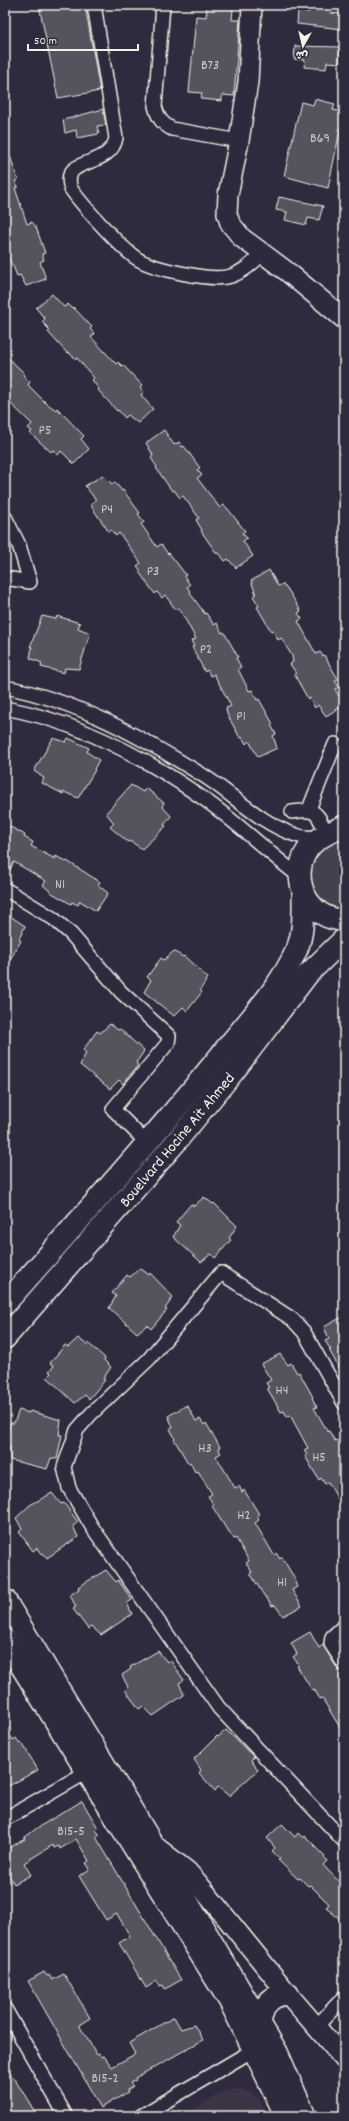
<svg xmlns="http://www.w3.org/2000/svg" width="349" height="2121" font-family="Dekko,'Playpen Sans Arabic',sans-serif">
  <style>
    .built { fill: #3b3647 }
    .green { fill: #454050; stroke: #9c989c }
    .building { fill: #56525f; stroke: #f4f1e8 }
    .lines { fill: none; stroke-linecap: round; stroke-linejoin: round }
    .street-casing { stroke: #f4f1e8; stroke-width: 16 }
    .secondary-casing { stroke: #f4f1e8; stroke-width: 22 }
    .primary-casing { stroke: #f4f1e8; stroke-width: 24 }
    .street { stroke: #2f2a3d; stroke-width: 13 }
    .secondary { stroke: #2f2a3d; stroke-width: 19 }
    .primary { stroke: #2f2a3d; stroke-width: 21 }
    .labels { text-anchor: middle; stroke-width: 3; stroke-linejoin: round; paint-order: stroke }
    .number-label { font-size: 14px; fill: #ccc9c6 }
    .street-label { font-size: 16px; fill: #f4f1e8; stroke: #2f2a3d }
  </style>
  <rect width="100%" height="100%" fill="#2f2a3d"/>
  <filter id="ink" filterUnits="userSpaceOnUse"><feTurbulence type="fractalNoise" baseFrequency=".025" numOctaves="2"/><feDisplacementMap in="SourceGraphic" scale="8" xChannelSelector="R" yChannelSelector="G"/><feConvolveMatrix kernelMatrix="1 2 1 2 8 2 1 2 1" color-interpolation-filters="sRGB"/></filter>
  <g filter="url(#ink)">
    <polygon class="built" points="235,2089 247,2091 260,2100 266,2116 182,2116 225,2091"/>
    <path class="green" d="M344 839V911C334 909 323 906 317 897 298 873 317 843 344 839Z"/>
    <g class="building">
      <polygon points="39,5 85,5 100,91 58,98"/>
      <polygon points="216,5 231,5 230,8 233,9 232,20 240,20 234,96 222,95 222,101 201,99 202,93 189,92 196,16 206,17 207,7 216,8"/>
      <polygon points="309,5 331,5 331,13 343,14 342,29 297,24 298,11 309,12"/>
      <polygon points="295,46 340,47 339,63 327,62 326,69 304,67 305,60 294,59"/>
      <polygon points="315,99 335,104 333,110 344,112 328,188 284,176 301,102 313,105"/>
      <polygon points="103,109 106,125 97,126 99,134 77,138 76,130 65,133 63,120"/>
      <polygon points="5,147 7,147 18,180 15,181 18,187 15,188 27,224 32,222 36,227 45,253 42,254 44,260 40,262 46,279 26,286 20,275 17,276 13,266 12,267 5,246"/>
      <polygon points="279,197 323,206 319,220 308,218 306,225 285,220 287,212 276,210"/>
      <polygon points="52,294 64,307 68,304 72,308 73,307 92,327 90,329 95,334 91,337 116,364 118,362 122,366 123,365 142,385 140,387 144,392 141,395 153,409 138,423 128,415 125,418 118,410 117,411 98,390 99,389 92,380 94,378 77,358 76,359 68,352 67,353 48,332 50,330 42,322 45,319 36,308"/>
      <polygon points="5,355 24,373 23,375 30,382 28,385 46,403 56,410 57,408 84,436 81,439 89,449 74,464 61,451 58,455 53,450 51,452 30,433 32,431 28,428 32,424 5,398"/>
      <polygon points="164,430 174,445 179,442 182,447 184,446 200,468 197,470 202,475 197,478 220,508 224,505 228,509 245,531 242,533 247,538 243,541 253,556 236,568 228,559 225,561 219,553 217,554 201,531 202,530 196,520 199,518 192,508 183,496 180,498 174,490 172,491 156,468 157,467 151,458 153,455 146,443"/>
      <polygon points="103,475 112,484 115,482 122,491 123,490 140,513 138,514 144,522 141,524 157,547 161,544 168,554 169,553 186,575 184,576 190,585 187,587 191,592 190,593 205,614 206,613 214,625 217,623 222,633 224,632 238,657 236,658 241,667 238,669 249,691 252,690 257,700 259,699 273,724 271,725 276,734 273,736 277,748 258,757 249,741 246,744 242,737 240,738 227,714 226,708 231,706 214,674 211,676 207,670 205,672 192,647 194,646 191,641 196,639 179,608 176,610 165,595 162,598 157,592 155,594 139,572 141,571 137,566 141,563 119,533 116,536 111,530 109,532 93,509 91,504 96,500 85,486"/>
      <polygon points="269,570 278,586 283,584 286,588 287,588 301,611 298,613 302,619 298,621 316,654 320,652 323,656 324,655 338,679 335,681 339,687 335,689 344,705 326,716 318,705 315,708 310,698 308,699 294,674 296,673 290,664 293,662 292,656 281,638 278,640 273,630 271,631 257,607 259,606 253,596 256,594 251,581"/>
      <polygon points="42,616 56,619 57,616 80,623 78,628 90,633 79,669 65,668 64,673 41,667 42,663 30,658 32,647 30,647"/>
      <polygon points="53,738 66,742 68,738 89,748 87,752 99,760 94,769 95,770 78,798 64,792 63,794 42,783 44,778 34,771"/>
      <polygon points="131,785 143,792 146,788 164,803 162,806 171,816 164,825 166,826 142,849 130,841 128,842 110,827 114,823 106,813"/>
      <polygon points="5,824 25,835 24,837 33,842 31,846 55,859 56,856 66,862 67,861 100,882 98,885 108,893 96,911 80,901 78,905 72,902 71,904 52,893 43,885 46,881 14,862 5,879"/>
      <polygon points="10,916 25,926 19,939 21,941 5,968 5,924"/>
      <polygon points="174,951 183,957 184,956 208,978 200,990 202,992 187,1011 183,1007 174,1016 144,992 151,980 147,977 161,958 164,960"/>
      <polygon points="110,1024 118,1030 120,1029 144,1051 136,1063 138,1065 123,1084 119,1080 110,1089 80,1065 86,1053 83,1050 97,1031 100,1033"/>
      <polygon points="204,1197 213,1204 214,1203 237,1226 229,1238 231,1240 215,1258 211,1254 201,1262 173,1237 180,1225 176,1222 191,1204 194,1206"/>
      <polygon points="140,1268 149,1275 150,1273 173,1297 165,1309 167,1310 151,1329 147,1325 137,1333 109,1308 116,1296 112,1293 127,1275 130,1277"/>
      <polygon points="344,1316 344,1376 329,1350 331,1350 325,1341 329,1339 324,1327"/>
      <polygon points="78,1338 87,1345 88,1343 105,1358 104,1360 111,1367 103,1379 105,1380 89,1399 85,1395 75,1403 47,1377 51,1373 49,1371 54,1366 50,1363 65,1345 68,1347"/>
      <polygon points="280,1354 288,1365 291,1363 297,1373 299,1372 313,1397 312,1398 317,1407 314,1408 328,1432 329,1431 335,1441 337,1440 344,1452 344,1509 328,1482 325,1484 321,1478 319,1480 305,1456 307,1455 304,1450 308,1448 290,1415 287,1417 284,1411 281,1412 267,1388 269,1388 266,1383 271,1380 261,1364"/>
      <polygon points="187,1405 196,1421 200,1419 204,1425 206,1423 220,1447 218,1448 221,1453 216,1456 235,1488 239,1486 242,1492 244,1490 259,1514 257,1515 259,1520 255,1523 274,1555 276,1553 280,1559 282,1557 296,1581 295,1582 297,1587 292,1590 302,1606 283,1616 275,1605 272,1606 266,1597 265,1597 250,1573 252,1572 246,1563 249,1561 236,1538 234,1539 228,1530 227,1530 212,1506 214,1505 208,1496 212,1494 198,1471 195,1472 190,1462 188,1463 174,1439 175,1438 170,1429 173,1427 168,1416"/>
      <polygon points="19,1410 29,1413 30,1411 61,1420 59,1435 62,1435 57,1459 51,1458 47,1469 10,1460 10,1447 5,1446 10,1423 14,1423"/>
      <polygon points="52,1493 61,1504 64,1503 78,1522 73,1526 78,1537 47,1558 43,1553 41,1554 37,1548 33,1551 19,1532 22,1529 16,1518 30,1505"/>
      <polygon points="106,1570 116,1582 118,1580 132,1600 127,1603 132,1614 101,1635 91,1626 88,1629 73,1609 76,1607 70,1595 79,1589 78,1587"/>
      <polygon points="310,1632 319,1648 323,1645 337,1668 344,1673 344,1734 322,1698 320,1699 314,1689 312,1690 297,1666 299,1665 293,1657 297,1654 291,1643"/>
      <polygon points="158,1651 167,1662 170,1660 184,1680 179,1683 184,1695 153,1716 143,1706 139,1709 125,1690 128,1687 122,1675 131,1669 130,1667"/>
      <polygon points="5,1727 13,1740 16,1738 20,1744 22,1743 38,1770 5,1788"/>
      <polygon points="226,1730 254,1757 251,1760 258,1770 229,1796 218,1787 215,1791 199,1773 201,1770 194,1759 217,1736 218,1737"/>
      <polygon points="82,1801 98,1828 96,1830 100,1835 96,1837 181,1980 165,1989 163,1985 160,1986 157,1981 146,1988 119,1943 130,1936 117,1914 106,1920 79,1876 90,1869 86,1863 89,1861 76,1839 60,1849 59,1846 54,1848 53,1845 24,1863 31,1875 14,1884 9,1876 5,1878 5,1850 25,1839 24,1838 37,1828"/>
      <polygon points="282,1824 295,1837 298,1833 303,1838 305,1836 325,1856 324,1857 327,1861 323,1865 344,1887 344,1924 326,1907 329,1904 310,1885 308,1886 300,1878 298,1879 278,1860 280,1859 272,1851 275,1848 267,1838"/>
      <polygon points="44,1972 47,1976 49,1975 52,1980 64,1974 90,2018 79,2025 97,2055 99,2054 102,2057 104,2056 112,2067 135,2054 129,2043 174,2017 181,2029 194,2025 203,2040 135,2078 136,2080 130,2083 133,2086 127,2090 128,2092 101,2108 28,1981"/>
      <polygon points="5,2066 23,2092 37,2116 5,2116"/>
    </g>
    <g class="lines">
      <defs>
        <g id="street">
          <path d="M94 5 116 138C110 170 59 155 71 189 82 205 120 247 136 258 152 269 213 282 231 276 244 272 253 262 263 254"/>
          <path d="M163 5 155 106C158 118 162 124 172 129L239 141"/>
          <polyline points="5,517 19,545 30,582 5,578"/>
          <path d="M5 687C79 701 141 737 204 776 234 795 261 824 296 835 303 838 312 837 320 838"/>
          <path d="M5 708C75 721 143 756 201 797 236 821 266 851 300 877"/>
          <polyline points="309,809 335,744"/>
          <path d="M292 812C319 808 316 813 327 834"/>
          <polyline points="5,889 54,919 71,934 121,992 169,1036 168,1043 113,1109 147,1143"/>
          <polyline points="344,1403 304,1332 292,1319 221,1273 149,1359 91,1414 77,1430 64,1467 69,1488 92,1527 219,1708 344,1841"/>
          <polyline points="344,1626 332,1637 331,1644 344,1664"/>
          <polyline points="5,1819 87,1772"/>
          <polyline points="5,2009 66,2116"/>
          <polyline points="316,2027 344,1997"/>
          <polyline points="141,2116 255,2049"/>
        </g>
        <g id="secondary">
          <polyline points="252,5 248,82 239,141 228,195 227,214 230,223 242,238 289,273 344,319"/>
          <polyline points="155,1846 187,1871 197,1882 288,1994 344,2059"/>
        </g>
        <g id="primary">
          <path d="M344 826C332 832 317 837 308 849 288 878 308 920 344 920"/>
          <path d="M5 1304C78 1221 153 1139 223 1052 248 1021 281 986 297 949 304 932 303 912 303 893"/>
          <polyline points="5,1338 175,1143 234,1071 308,974 344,939"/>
          <polyline points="5,1600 210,1939 277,2052 305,2116"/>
          <polyline points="5,1640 230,2002 286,2116"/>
          <path d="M260 2025C262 2008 268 1995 288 1994"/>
        </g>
      </defs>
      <use href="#street" class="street-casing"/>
      <use href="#secondary" class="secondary-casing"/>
      <use href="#primary" class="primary-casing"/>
      <use href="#street" class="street"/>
      <use href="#secondary" class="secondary"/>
      <use href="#primary" class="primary"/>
    </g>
  </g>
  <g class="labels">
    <g class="number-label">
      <text x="210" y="69">B73</text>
      <text x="320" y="142">B69</text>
      <text x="45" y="434">P5</text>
      <text x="107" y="513">P4</text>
      <text x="153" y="575">P3</text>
      <text x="206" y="653">P2</text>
      <text x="241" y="720">P1</text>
      <text x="60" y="888">N1</text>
      <text x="282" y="1394">H4</text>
      <text x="205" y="1452">H3</text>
      <text x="319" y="1461">H5</text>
      <text x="244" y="1519">H2</text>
      <text x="282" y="1586">H1</text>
      <text x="71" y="1835">B15-5</text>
      <text x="105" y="2082">B15-2</text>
    </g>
    <g class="street-label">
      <text transform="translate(176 1139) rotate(-50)" y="6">Bouelvard Hocine Ait Ahmed</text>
    </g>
  </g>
  <rect width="349" height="2121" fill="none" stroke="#2f2a3d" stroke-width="20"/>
  <rect x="10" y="10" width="329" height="2101" fill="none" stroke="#f4f1e8" stroke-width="1.5" filter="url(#ink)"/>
  <g transform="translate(303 46) rotate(188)" stroke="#2f2a3d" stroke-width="3" paint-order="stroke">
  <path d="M0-3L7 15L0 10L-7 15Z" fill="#f4f1e8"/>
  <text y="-6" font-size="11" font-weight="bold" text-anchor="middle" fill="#f4f1e8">ش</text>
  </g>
  <path d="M28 44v6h110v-6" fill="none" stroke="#f4f1e8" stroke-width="2"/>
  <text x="34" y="44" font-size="12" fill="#f4f1e8" stroke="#2f2a3d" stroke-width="3" paint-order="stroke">50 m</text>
</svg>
